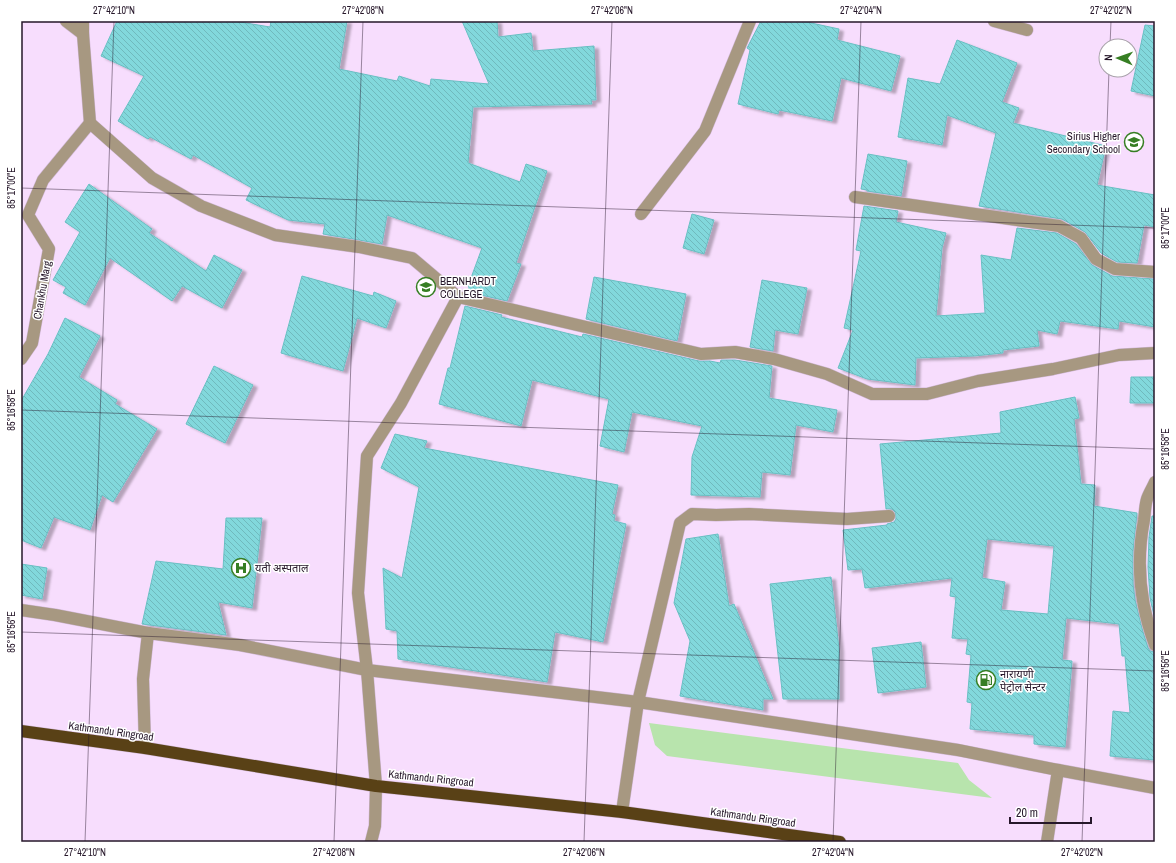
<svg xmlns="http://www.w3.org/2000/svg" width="1176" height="863" font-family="'Archivo Narrow','Noto Sans Devanagari',sans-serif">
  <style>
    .grass { fill: #b8e4ad }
    .building { fill: url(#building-back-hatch); stroke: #69bfc3; fill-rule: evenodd; filter: url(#shadow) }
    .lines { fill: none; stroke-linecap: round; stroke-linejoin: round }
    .minor-casing { stroke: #d1b9d7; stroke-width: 13 }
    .highway-casing { stroke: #d1b9d7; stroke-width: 13 }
    .minor { stroke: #a79881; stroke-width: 12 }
    .highway { stroke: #594116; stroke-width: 12 }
    .ticks { fill: none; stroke: #26172a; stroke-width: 1; stroke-opacity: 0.45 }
    .labels { text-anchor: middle; stroke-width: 3; stroke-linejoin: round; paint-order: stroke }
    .poi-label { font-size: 11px; fill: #26172a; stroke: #fff; text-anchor: start }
    .street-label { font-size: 11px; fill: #26172a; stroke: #fff }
    .neatline { fill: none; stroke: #26172a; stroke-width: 1.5 }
    .ticks-label { font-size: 10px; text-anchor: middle; fill: #26172a }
  </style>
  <defs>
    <pattern id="building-back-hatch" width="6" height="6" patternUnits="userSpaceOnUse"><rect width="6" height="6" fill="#82d8dc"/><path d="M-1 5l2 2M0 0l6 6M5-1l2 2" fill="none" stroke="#70b9bd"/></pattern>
    <filter id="shadow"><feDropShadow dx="4.5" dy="2.5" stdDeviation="1" flood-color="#0004"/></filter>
  </defs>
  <rect width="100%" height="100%" fill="#f7ddfd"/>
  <polygon class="grass" points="649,723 958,763 969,780 992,798 667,756 655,745"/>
  <g class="building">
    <polygon points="117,21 234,21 270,27 271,21 347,21 339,69 397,81 399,76 430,86 431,79 489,84 462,21 497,21 498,37 531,33 533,51 594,46 596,100 591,100 592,104 473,107 468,163 520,182 526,164 547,171 516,263 521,264 507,301 468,292 469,287 468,286 482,248 387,215 382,244 323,234 325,224 288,220 246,200 252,188 193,155 191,159 150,137 148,139 118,121 144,76 101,56"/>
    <polygon points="761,21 802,21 839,29 837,40 900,56 891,91 841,78 832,121 779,110 778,114 738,104 750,50 747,48"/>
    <polygon points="1145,25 1155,26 1155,96 1131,91"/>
    <polygon points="957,40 1017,63 1002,102 1019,108 1013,123 1106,146 1097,185 1155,195 1155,227 1144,225 1137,263 1117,262 1101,253 1085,232 1062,219 979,206 996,133 947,115 942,145 898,137 908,78 940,84"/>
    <polygon points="868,154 907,161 901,196 867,191 867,190 861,189"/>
    <polygon points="89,184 152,229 149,233 206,271 214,255 242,270 222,308 182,286 172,301 110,258 85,305 63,293 66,287 53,280 80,232 65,222"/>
    <polygon points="864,206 898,211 896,222 946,233 942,248 936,316 985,313 981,255 1011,260 1017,228 1057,233 1076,244 1092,265 1112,276 1155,279 1155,327 1119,321 1118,329 1060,321 1057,334 1037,330 1039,346 1003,350 1003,353 974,356 916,358 915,385 867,379 838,368 853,330 844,328 861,251 856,250"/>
    <polygon points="692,214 714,220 704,254 683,248"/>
    <polygon points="302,276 373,296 374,292 396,301 386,328 357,318 343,371 281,353"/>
    <polygon points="594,277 686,294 677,341 586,319"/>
    <polygon points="762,280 807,288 798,334 775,330 773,351 750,347"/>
    <polygon points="465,306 502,315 501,317 582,337 583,334 699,361 710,361 720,363 721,360 735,360 772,366 769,398 837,410 833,432 796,425 790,475 762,472 760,497 691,495 692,457 702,426 632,412 624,452 600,446 609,399 532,380 521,426 439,404 448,368 450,368"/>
    <polygon points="65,318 100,336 79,377 117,400 115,404 157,429 113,502 102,495 90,530 54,517 41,548 21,540 21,401 48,354"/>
    <polygon points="214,366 253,385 225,443 186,424"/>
    <polygon points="1131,377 1155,377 1155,403 1130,403"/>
    <path d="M1075 397 1079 418 1074 419 1081 484 1095 485 1094 506 1137 513 1133 551V584L1135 600 1143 632 1148 648 1150 651 1155 652V760L1110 756 1113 711 1130 713 1125 656H1122L1119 624 1066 618 1062 660 1072 661 1065 747 1034 744V735L970 729 972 703 967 702 971 655 966 654 968 639 952 638 956 597 950 596 952 578 865 588 862 569 848 570 843 530 887 525V524L894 522 896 519 895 512 892 509H886L880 444 1001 433 1000 412ZM987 539 1054 546 1048 614 1001 610 1005 582 982 578Z"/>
    <polygon points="395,434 427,441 424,448 618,485 612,514 615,515 614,521 626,524 603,642 555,632 547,682 398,659 397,631 386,629 383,568 402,578 419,487 381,468"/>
    <polygon points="1152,516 1155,516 1155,620 1150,598 1148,567 1149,537"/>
    <polygon points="226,518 262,518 252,608 218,602 226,635 142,624 156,561 223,569"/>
    <polygon points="718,534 729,606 734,604 773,699 763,699 763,710 680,696 690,641 674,603 686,539"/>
    <polygon points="21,564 47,568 42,599 21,595"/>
    <polygon points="831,577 839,649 839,699 783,699 770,584"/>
    <polygon points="921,642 926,687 878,693 872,648"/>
  </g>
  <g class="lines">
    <defs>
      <g id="minor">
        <polyline points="66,21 83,34"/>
        <polyline points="83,21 83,34 90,123 152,178 201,206 275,235 359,247 412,258 458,297 701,354 735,352 774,359 827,374 872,394 927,394 978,381 1053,369 1119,355 1155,353"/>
        <polyline points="994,21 1027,30"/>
        <polyline points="855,197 1059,226 1081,238 1096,259 1115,269 1155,272"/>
        <polyline points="641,214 705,131 750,21"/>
        <polyline points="21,359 32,343 49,249 28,215 43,180 90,123"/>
        <path d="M1155 482C1153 487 1149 493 1147 499 1145 505 1145 513 1144 520 1136 562 1140 605 1155 645"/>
        <polyline points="21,610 55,615 148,633"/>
        <polyline points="145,748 143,679 148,633 240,645 367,670 638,702 958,750 1058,770 1047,842"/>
        <polyline points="1058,770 1155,788"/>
        <polyline points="622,812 638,702 680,523 692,514 716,515 749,514 847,519 889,516"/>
        <polyline points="371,842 375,826 376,786 367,670 358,593 367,456 401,403 458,297"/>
      </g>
      <polyline id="highway" points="21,731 145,748 376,786 622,812 840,842"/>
    </defs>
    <use href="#minor" class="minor-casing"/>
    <use href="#highway" class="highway-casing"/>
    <use href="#minor" class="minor"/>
    <use href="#highway" class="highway"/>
  </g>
  <path class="ticks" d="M1110 46 1111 21M21 188 1155 228M21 410 1155 449M21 632 1155 671M85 842 114 21M334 842 363 21M584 842 612 21M833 842 861 21M1082 842 1109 70"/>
  <defs>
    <symbol id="school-ring" viewBox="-11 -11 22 22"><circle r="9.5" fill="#fff" stroke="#367e23" stroke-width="1.5"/><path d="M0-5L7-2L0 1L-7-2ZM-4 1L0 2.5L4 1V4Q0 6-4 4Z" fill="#367e23"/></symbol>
    <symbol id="university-ring" viewBox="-11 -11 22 22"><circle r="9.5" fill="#fff" stroke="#367e23" stroke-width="1.5"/><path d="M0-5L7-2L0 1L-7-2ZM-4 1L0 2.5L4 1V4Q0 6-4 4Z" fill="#367e23"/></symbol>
    <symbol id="hospital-ring" viewBox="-11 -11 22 22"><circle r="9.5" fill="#fff" stroke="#367e23" stroke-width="1.5"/><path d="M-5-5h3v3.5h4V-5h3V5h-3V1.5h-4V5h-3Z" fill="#367e23"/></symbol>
    <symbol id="fuel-ring" viewBox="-11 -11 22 22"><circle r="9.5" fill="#fff" stroke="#367e23" stroke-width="1.5"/><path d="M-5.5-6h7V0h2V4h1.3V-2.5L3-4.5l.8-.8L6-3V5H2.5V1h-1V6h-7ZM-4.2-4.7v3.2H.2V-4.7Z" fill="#367e23"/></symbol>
  </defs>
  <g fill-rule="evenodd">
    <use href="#school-ring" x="1123" y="131" width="22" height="22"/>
    <use href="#university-ring" x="415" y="276" width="22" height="22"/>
    <use href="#hospital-ring" x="230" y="557" width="22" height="22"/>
    <use href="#fuel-ring" x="975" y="669" width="22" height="22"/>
  </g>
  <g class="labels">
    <g class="poi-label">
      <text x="1120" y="140" text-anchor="end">Sirius Higher<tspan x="1120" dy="13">Secondary School</tspan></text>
      <text x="440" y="285">BERNHARDT<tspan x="440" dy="13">COLLEGE</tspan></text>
      <text x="255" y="572">यती अस्पताल</text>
      <text x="1000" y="678">नारायणी<tspan x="1000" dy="13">पेट्रोल सेन्टर</tspan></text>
    </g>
    <g class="street-label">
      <text transform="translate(42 290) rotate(-80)" y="4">Chankhu Marg</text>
      <text transform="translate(111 731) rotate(8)" y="4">Kathmandu Ringroad</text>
      <text transform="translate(431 778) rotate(6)" y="4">Kathmandu Ringroad</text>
      <text transform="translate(753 817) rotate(8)" y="4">Kathmandu Ringroad</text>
    </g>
  </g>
  <rect width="1176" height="863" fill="none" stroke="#ffffff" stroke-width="44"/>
  <g transform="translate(1118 58) rotate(272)"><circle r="19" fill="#ffffff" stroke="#a8a2aa"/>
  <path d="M0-3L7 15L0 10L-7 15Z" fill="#367e23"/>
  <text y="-6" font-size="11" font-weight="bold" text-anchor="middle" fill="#26172a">N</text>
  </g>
  <path d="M1010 817v6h81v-6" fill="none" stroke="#26172a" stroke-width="2"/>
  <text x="1016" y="817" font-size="12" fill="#26172a" stroke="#ffffff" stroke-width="3" paint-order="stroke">20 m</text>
  <rect x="22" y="22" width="1132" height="819" class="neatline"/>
  <g class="ticks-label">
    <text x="114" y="14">27°42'10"N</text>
    <text x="363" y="14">27°42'08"N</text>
    <text x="612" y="14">27°42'06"N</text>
    <text x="861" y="14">27°42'04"N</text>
    <text x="1111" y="14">27°42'02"N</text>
    <text transform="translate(11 188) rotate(-90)" y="4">85°17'00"E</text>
    <text transform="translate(1165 228) rotate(-90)" y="4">85°17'00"E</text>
    <text transform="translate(11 410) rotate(-90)" y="4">85°16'58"E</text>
    <text transform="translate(1165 449) rotate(-90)" y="4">85°16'58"E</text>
    <text transform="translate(11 632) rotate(-90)" y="4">85°16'56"E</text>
    <text transform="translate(1165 671) rotate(-90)" y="4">85°16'56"E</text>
    <text x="85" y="856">27°42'10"N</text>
    <text x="334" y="856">27°42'08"N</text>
    <text x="584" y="856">27°42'06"N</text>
    <text x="833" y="856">27°42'04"N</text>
    <text x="1082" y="856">27°42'02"N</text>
  </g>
</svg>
